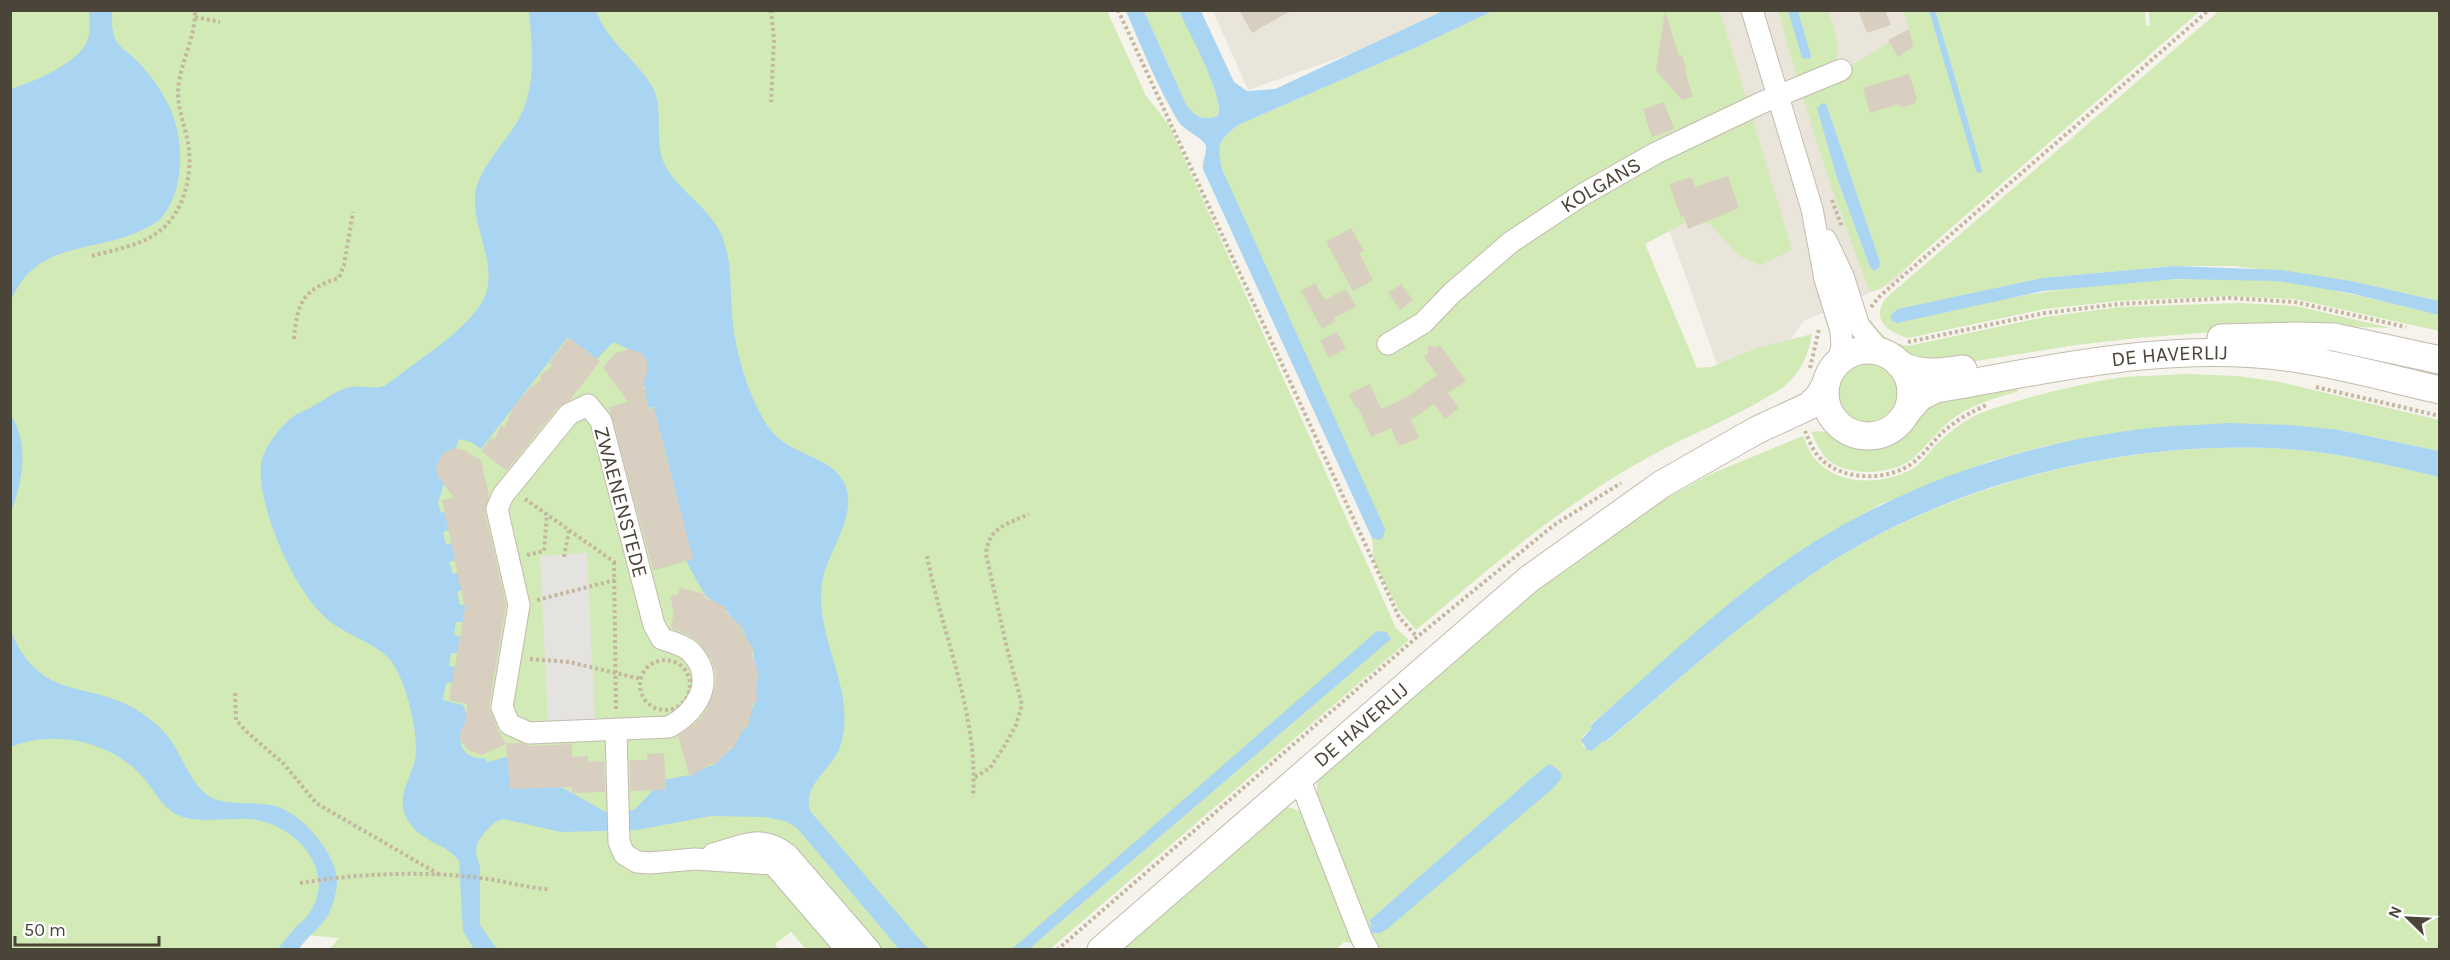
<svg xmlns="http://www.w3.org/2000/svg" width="2450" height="960" font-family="Karla,sans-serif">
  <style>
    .residential { fill: #eae5da }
    .green { fill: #d2eab5; fill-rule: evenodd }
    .parking { fill: #e5e3e0 }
    .water { fill: #a9d4f2; fill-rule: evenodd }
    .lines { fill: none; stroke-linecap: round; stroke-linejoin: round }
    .stream { stroke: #a9d4f2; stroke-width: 6 }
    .building { fill: #d8cfc1 }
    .minor-casing { stroke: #c2bbae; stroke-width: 23 }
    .tertiary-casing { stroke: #c2bbae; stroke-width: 29 }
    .path { stroke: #c4b79f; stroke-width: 4; stroke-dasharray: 3 3; stroke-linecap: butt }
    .minor { stroke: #fff; stroke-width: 21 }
    .tertiary { stroke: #fff; stroke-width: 27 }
    .labels { text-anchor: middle; stroke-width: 4.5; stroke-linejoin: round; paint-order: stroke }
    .street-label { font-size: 21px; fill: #4b4439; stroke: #fff }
  </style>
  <rect width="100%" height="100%" fill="#f6f3ec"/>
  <g class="residential">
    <polygon points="1213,11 1471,11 1248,90"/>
    <polygon points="1591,11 1922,11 1980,191 1893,283 1803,321 1787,346 1723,381"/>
  </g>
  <g class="green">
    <polygon points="10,11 1107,11 1146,96 1169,125 1396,628 1409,640 1050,949 1029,949 1391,639 1019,949 806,949 791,932 775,944 779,950 329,950 339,938 306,935 289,949 11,949"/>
    <path d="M1144 11H1179C1189 31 1225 97 1218 116 1202 121 1195 117 1186 104Z"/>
    <path d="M1493 11H1720L1792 250 1761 265 1739 256 1710 224 1687 222 1645 244 1697 368 1711 367 1757 348 1812 334C1809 353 1801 372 1786 385 1778 392 1767 396 1759 402 1722 423 1682 438 1645 459 1562 505 1488 569 1416 630L1399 610 1374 562 1372 538 1378 540 1222 169C1217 143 1218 141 1238 125L1417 47Z"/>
    <path d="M1778 11H1788L1802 58 1811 56 1798 11H1828C1833 24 1846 59 1829 68 1820 72 1807 74 1797 77Z"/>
    <path d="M1904 11H2145L2146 26 2150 25 2149 11H2200L1881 289 1872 291 1868 288 1829 181 1803 98 1804 95 1909 30ZM1822 103 1826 104 1880 262 1870 267 1837 178 1817 108Z"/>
    <path d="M2219 11H2439V301L2351 281 2234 266H2175L2042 278 1900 309 1891 315V320L1897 322C2000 298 2096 279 2202 279 2228 279 2254 278 2279 281 2334 289 2386 302 2439 315V331L2295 299 2229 296 2118 301 2045 309 1908 338C1888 332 1870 320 1886 298Z"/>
    <path d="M2238 303 2296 306 2391 328 2332 326 2238 330 2137 338 2076 345 1931 368 1904 356 1874 336 1865 323 1871 320C1881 336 1890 342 1908 346L2045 317 2119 307Z"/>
    <circle cx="1867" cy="392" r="30"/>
    <path d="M2186 374 2238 376 2280 382 2439 420V451L2339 430 2152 428 2041 447 1990 461 1881 504 1814 542 1760 580 1590 725 1592 728 1583 736 1582 745 1587 750 1603 741 1606 742C1678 681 1749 613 1829 563 1960 481 2131 439 2285 449 2337 452 2388 465 2439 477V949H1376L1317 797V774L1460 648 1630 518 1713 473 1803 436C1807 445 1810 453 1816 460 1839 487 1886 485 1914 468 1921 463 1927 455 1933 448 1949 432 1967 417 1989 410 2030 396 2075 385 2117 378 2140 375 2163 376 2186 374ZM1549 764 1554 767 1371 928 1370 920 1535 775Z"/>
    <path d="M2004 384 2019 391C1997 398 1975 403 1955 417 1938 429 1927 446 1912 459 1891 476 1843 477 1825 457 1819 450 1815 440 1811 432 1836 427 1852 449 1877 443 1905 438 1909 410 1931 401 1953 392 1981 389 2004 384Z"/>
    <polygon points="1279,807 1292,808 1303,813 1353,943 1344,942 1335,950 1114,950"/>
  </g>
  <polygon class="parking" points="587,553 595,720 548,723 540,556"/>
  <g class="water">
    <path d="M89 11H112C112 21 111 32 117 42 121 49 131 54 136 60 148 72 158 86 166 100 185 133 186 188 162 217 156 224 146 228 138 232 106 247 60 245 32 270 23 277 16 290 11 299V89C33 82 80 63 88 39 91 30 89 19 89 11Z"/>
    <path d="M529 11H596C607 41 633 57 650 83 666 106 653 139 664 163 676 189 708 206 721 234 734 263 729 294 733 324 736 354 747 389 761 415 766 425 772 433 781 440 800 456 837 460 846 487 856 521 827 551 822 583 814 638 857 689 841 744 834 769 802 783 810 811L928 949H899L796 827 785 821 764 817 711 816 636 830 561 832 503 819 494 823 485 832 477 843 476 854 480 867V925L497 949H474L463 931 459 861C447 843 418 842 406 817 396 796 411 779 415 760 420 736 406 680 391 661 376 643 351 637 332 623 296 597 257 508 261 464 262 450 282 424 294 416 299 412 307 410 313 406 326 400 336 389 351 387 361 385 375 390 384 386 391 382 399 375 406 370 431 352 456 335 476 311 506 275 473 236 475 197 476 170 508 140 520 117 537 83 532 47 529 11ZM568 337 597 359 613 342 640 354 641 384 646 388 640 395 647 408 653 407 692 559 686 561 705 595 726 611 742 629 753 652 757 678 754 704 745 727 731 749 712 765 689 775 663 780 634 810 606 812 507 757 487 762 485 758C461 761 452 736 469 721L463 705 443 700 446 683H453L456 667 449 666 451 653H458L461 636 454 635 456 622H464L467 604 460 605 457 592 463 590 459 572 453 574 449 562 457 560 453 542 446 545 443 532 450 530 446 512 441 513 438 503 459 439 471 442 481 449Z"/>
    <path d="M1126 11H1144L1186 104C1195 117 1202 121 1218 116 1225 97 1188 31 1179 11H1201L1234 82 1247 91 1275 89 1443 11H1493L1417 47 1238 125C1218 141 1217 143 1222 169L1385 529 1383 538 1378 540 1372 538 1203 169C1202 161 1207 153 1206 146 1204 138 1183 130 1178 121 1157 86 1142 48 1126 11Z"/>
    <polygon points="1788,11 1798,11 1811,56 1809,59 1802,58"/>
    <polygon points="1822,103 1826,104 1880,262 1879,268 1874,271 1870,267 1837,178 1817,108"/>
    <polygon points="2175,266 2281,270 2351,281 2439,301 2439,315 2349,293 2277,281 2177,279 2043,291 1897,323 1891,320 1891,315 1898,309 2042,278"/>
    <path d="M11 415C30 447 22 480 11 513Z"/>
    <path d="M2228 423 2291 425 2339 430 2439 451V477C2388 465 2337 452 2285 449 2131 439 1960 480 1829 563 1749 614 1678 681 1605 742L1603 741 1592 751 1587 750 1581 740 1592 728 1590 726C1662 663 1733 593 1814 542 1916 479 2033 441 2151 428 2177 425 2203 425 2228 423Z"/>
    <polygon points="1377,631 1386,632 1391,639 1029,949 1012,949"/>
    <path d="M11 632C44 708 94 676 147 717 155 723 164 731 170 739 181 755 194 790 212 798 231 806 255 801 275 806 301 813 336 853 337 880 337 890 334 902 330 911 323 927 308 935 299 949H278C284 941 291 932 298 925 301 922 306 919 308 915 340 872 295 823 250 819 228 817 192 825 174 813 158 803 151 784 138 772 106 740 52 730 11 747Z"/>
    <path d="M1549 764C1566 773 1564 778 1550 791L1387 929 1380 933H1371L1368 931 1371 928 1370 920 1535 775Z"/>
  </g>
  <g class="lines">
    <polyline class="stream" points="1932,10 1979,170"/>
  </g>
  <g class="building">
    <polygon points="1239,10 1292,10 1252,33"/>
    <polygon points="1858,10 1885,10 1891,25 1867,33"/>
    <polygon points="1665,11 1679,56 1682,55 1687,70 1685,71 1693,97 1682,100 1656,71"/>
    <polygon points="1909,29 1913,47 1898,57 1888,40"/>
    <polygon points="1909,74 1917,99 1915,100 1916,103 1900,108 1899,104 1870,113 1863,88"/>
    <polygon points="1664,102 1674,129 1652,137 1643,109"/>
    <polygon points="1728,176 1739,208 1688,229 1684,216 1681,217 1669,184 1691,177 1695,187"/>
    <polygon points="1351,228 1364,251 1359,253 1373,280 1353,291 1326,242"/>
    <polygon points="1315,283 1325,300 1346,289 1356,306 1334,318 1336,321 1322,329 1301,291"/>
    <polygon points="1401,284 1413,300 1400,310 1388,293"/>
    <polygon points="1337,332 1346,348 1329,358 1320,340"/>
    <polygon points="569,338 600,361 570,400 559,406 507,470 503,468 481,451 492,437 495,439 501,425 504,428 513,408 530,388 542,379 539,376 552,366 549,363"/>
    <polygon points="1428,345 1436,348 1440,345 1466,381 1448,393 1459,408 1445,419 1434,404 1411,420 1419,438 1399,446 1391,428 1371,437 1358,407 1356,408 1349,394 1370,384 1381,409 1404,399 1437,375 1424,357 1428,354"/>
    <polygon points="629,349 641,353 646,358 648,370 643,383 649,409 654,408 693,559 658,569 653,570 609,407 628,402 603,367 616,353"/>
    <polygon points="453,448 464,450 481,460 489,496 485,512 506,605 489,706 497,729 506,744 481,755 468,750 460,740 461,729 466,721 467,704 449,700 465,608 442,500 454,498 438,476 436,466 442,454"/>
    <polygon points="680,588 705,594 704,597 727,608 724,611 743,628 741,630 755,652 751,653 759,677 756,678 757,703 753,702 748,728 745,726 733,749 731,747 714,766 712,763 690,777 678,736 696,723 706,711 715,688 716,674 711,659 700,643 688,635 671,628 674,612 670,596 678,595"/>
    <polygon points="506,743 520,743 530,746 572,744 572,757 588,756 588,762 604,761 605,792 572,793 572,787 510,789"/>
    <polygon points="664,753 666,790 630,791 630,760 647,760 647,754"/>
  </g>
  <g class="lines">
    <defs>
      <g id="minor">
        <polyline points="1752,10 1812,209 1825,279 1841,331 1842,347 1837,364"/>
        <polyline points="1826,240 1843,276 1859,326 1881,352"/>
        <path id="s1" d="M1388 344 1423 323 1452 293 1511 242 1582 195 1656 153 1761 103 1841 70"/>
        <path d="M588 405 601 421 654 625 662 639C672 642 684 645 692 653 717 681 696 713 669 727L529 733 509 724 502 707 519 605 497 509 503 495 569 414Z"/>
        <polyline points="616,729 619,842 624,854 637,862 650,863 695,859 773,864 847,950"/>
        <polyline points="1299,778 1362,939 1368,950"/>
        <path d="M713 854C743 846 761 833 788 855L870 950"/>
      </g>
      <g id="tertiary">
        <polyline points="2221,338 2296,336 2334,337 2440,360"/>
        <circle cx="1868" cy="393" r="43"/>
        <path d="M1899 364C1922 376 1938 372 1963 369"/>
        <path id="s2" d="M1907 412 1920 397 1936 389C2053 369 2173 340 2293 358 2342 365 2391 379 2440 390"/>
        <path id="s3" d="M1101 950 1529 579 1662 484 1757 430 1809 406 1819 396 1826 384"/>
      </g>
    </defs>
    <use href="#minor" class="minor-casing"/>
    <use href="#tertiary" class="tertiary-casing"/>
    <g class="path">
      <polyline points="771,10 774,39 771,102"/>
      <polyline points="1118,10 1399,617 1417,637"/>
      <polyline points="195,17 220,22"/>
      <polyline points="1832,200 1842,227"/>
      <path d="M92 256C113 250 139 246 157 233 182 216 192 179 189 150 187 130 178 112 178 92 179 64 196 38 195 10"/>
      <polyline points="1871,307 1880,296 2209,10"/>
      <path d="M294 339C297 303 303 289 339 278L344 265 353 212"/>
      <polyline points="1908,342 2045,313 2119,304 2230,298 2295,302 2406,327"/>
      <polyline points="1810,368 1819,329"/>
      <polyline points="2316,387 2440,416"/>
      <path d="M1805 431C1809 440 1813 452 1821 459 1843 481 1887 481 1911 464 1924 455 1933 441 1944 431 1957 420 1972 411 1987 405"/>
      <polyline points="525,499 617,564"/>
      <polyline points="527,555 544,551 547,514"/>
      <path d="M927 556C942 634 979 716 973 797"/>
      <polyline points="564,557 569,530"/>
      <polyline points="614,562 616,710"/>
      <polyline points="537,600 615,580"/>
      <polyline points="530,659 569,662 641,679"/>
      <circle cx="665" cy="685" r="25"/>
      <polyline points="235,693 236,720 248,733 284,764 316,803 440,875"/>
      <path d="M975 777 990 768 1005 745 1016 725 1022 705 1006 644 986 554C988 527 1008 524 1029 514"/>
      <path d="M300 883C360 873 433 870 494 880 512 883 529 888 548 889"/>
      <polyline points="1057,950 1417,637 1554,525 1621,483"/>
    </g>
    <use href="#minor" class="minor"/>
    <use href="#tertiary" class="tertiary"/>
  </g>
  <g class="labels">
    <g class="street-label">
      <text dy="7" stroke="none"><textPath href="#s1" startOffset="267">KOLGANS</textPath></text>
      <text dy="7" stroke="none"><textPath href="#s2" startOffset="274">DE HAVERLIJ</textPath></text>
      <text transform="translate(621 502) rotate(75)" y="7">ZWAENENSTEDE</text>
      <text dy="7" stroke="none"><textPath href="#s3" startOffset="344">DE HAVERLIJ</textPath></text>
    </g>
  </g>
  <rect width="2450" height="960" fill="none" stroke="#4b4439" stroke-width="24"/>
  <g transform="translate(2408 918) rotate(294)" stroke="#ffffff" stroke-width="4.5" paint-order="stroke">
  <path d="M0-4.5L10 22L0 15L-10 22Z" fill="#4b4439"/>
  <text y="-9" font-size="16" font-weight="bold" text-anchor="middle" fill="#4b4439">N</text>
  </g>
  <path d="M15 936v9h144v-9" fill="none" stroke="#4b4439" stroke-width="3"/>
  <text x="24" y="936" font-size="18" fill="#4b4439" stroke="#ffffff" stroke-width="4.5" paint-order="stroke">50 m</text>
</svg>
